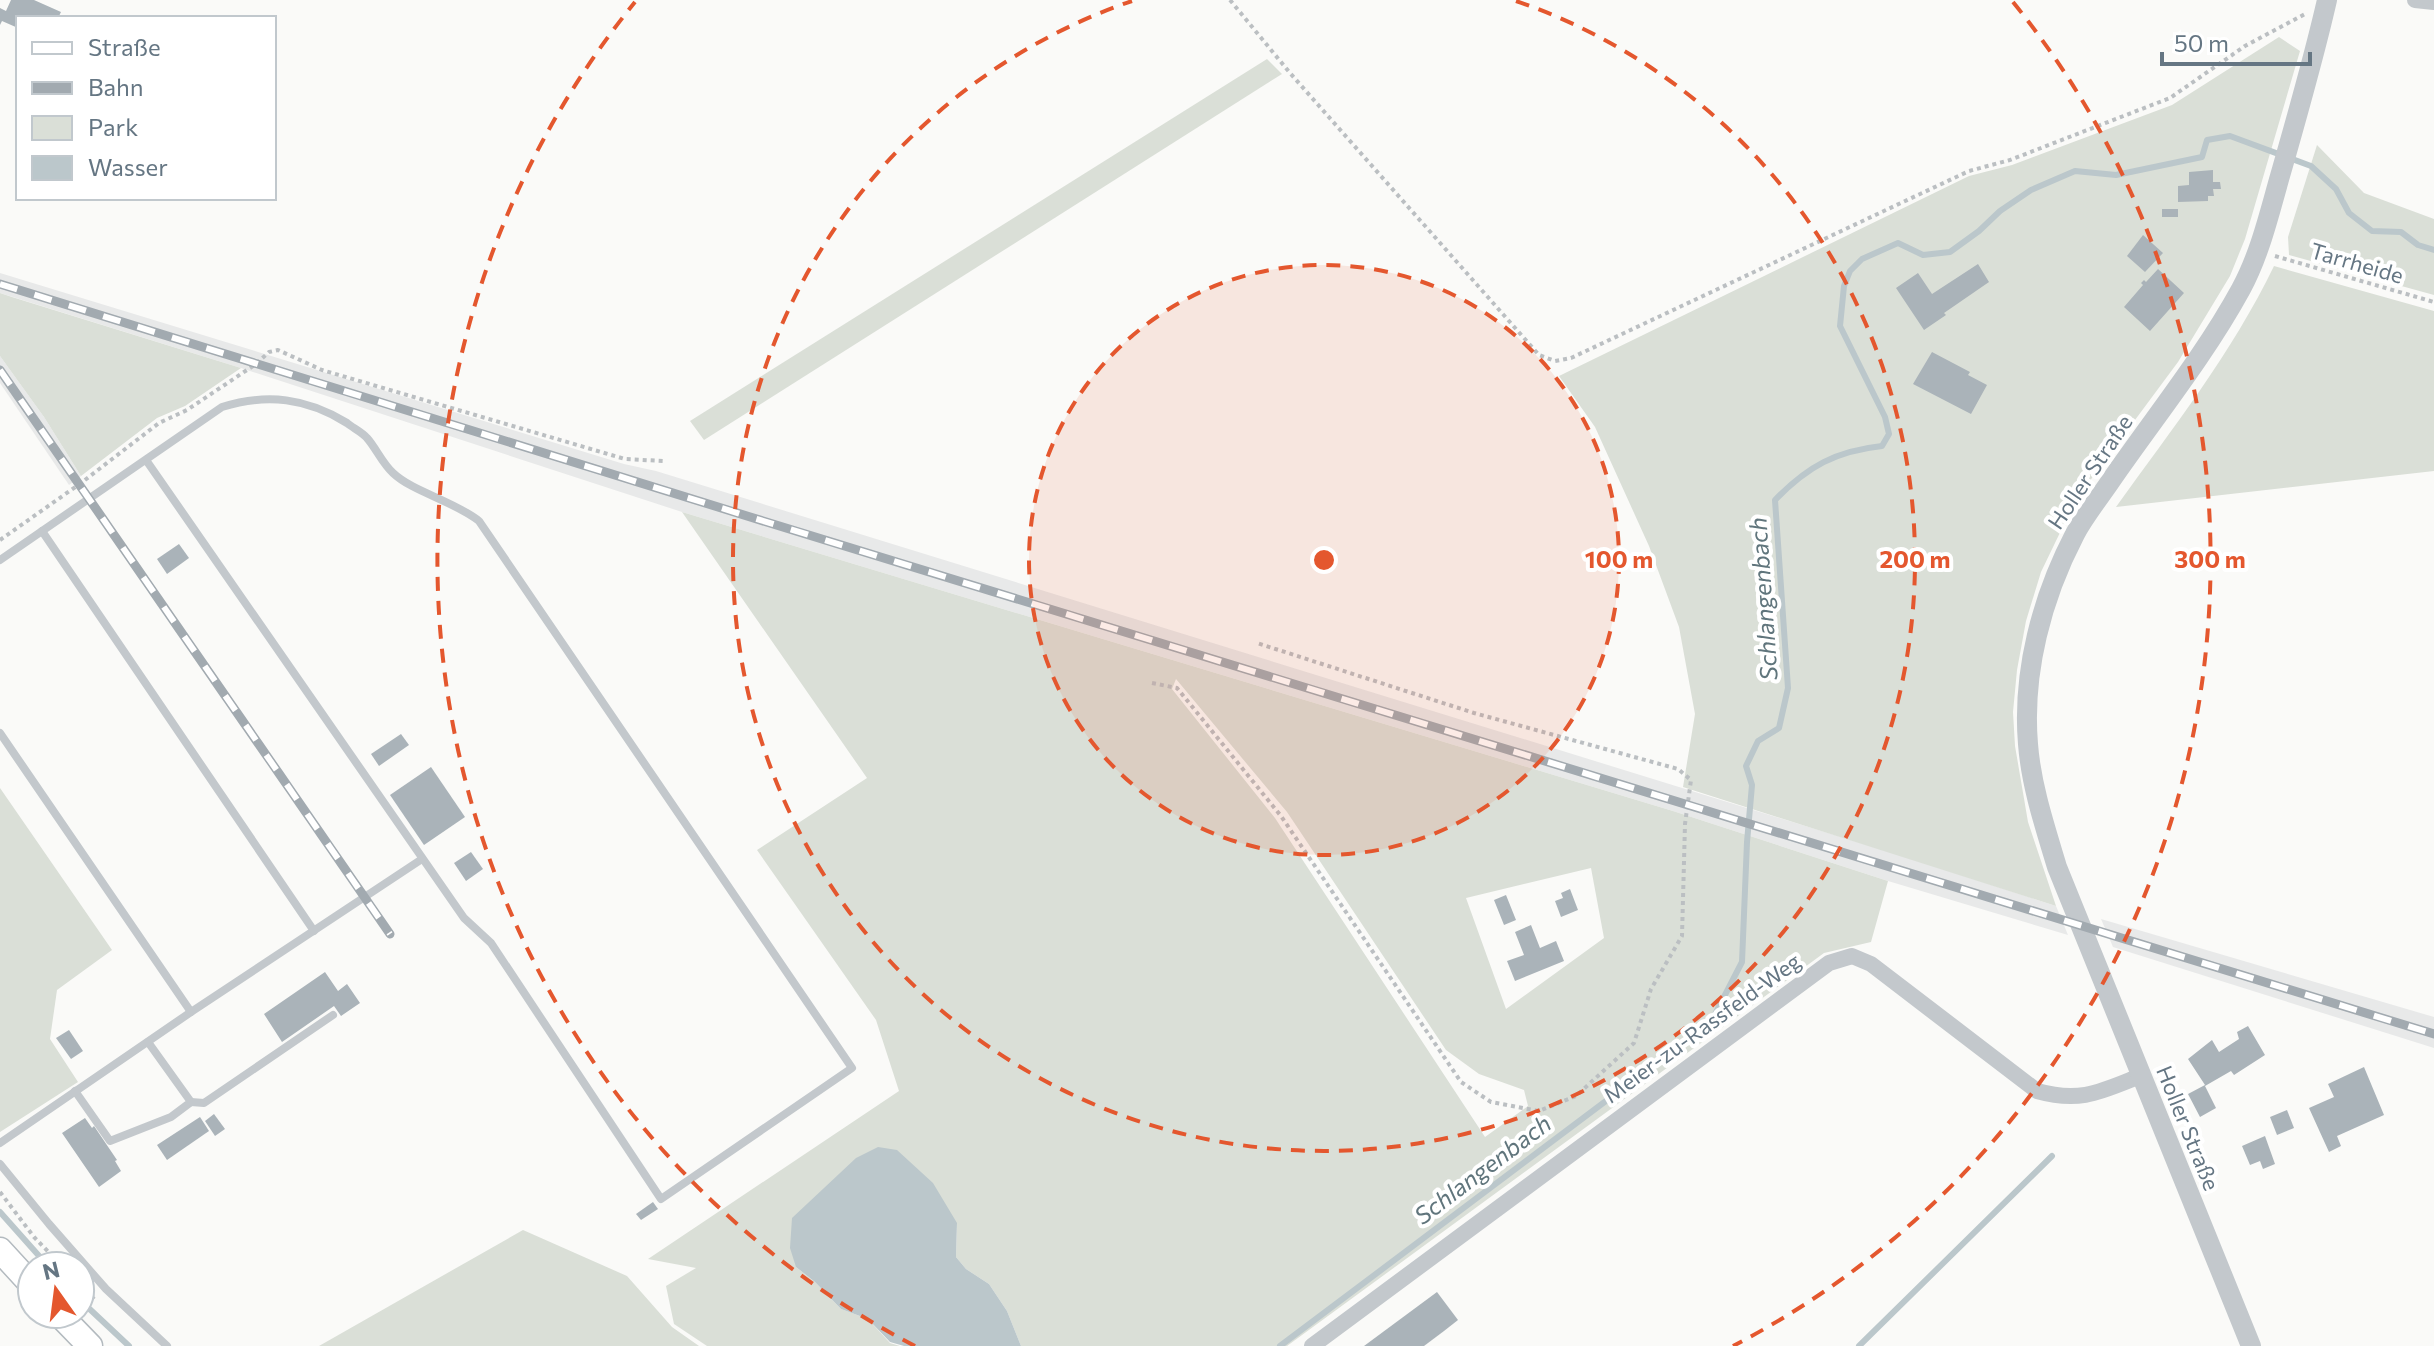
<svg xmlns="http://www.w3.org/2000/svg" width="2434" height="1346" font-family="Commissioner,sans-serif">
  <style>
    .built { fill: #e8e9e9 }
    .green { fill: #dadfd7; fill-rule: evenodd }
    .water { fill: #bbc7cb }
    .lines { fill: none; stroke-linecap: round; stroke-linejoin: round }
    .stream { stroke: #bbc7cb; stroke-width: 6 }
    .building { fill: #aab3b9 }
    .secondary-casing { stroke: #b3babf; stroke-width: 27 }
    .path { stroke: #bbbfc2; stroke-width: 4; stroke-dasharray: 4 4; stroke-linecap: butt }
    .service { stroke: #c3c8cc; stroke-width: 8 }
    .minor { stroke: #c3c8cc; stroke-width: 16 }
    .tertiary { stroke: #c3c8cc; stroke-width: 20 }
    .secondary { stroke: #fff; stroke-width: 24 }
    .rail-casing { stroke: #a2aab0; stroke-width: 9 }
    .rail { stroke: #fff; stroke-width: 6; stroke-dasharray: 18; stroke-linecap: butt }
    .ring { fill: none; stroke: #e4572e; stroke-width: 4; stroke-dasharray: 14 10 }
    .labels { text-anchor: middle; stroke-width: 8; stroke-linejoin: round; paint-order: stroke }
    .street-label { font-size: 22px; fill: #657683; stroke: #fff }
    .water-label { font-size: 24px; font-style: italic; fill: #60757c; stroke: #fff }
    .centre { fill: #e4572e; stroke: #fff; stroke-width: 4 }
    .ring-label { font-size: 24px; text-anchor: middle; font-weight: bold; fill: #e4572e; stroke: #fff; stroke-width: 8; stroke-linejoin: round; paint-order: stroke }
  </style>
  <rect width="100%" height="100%" fill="#fafaf8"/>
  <g class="built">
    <polygon points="0,273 624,464 656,471 1896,854 2056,906 2068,935 1888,881 1673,811 682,512 241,368 0,293"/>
    <polygon points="0,356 44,417 81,476 69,485 0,383"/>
    <polygon points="2101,919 2434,1017 2434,1048 2113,947"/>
  </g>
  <g class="green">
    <polygon points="2279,37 2300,51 2245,239 2230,276 2178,362 2089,482 2068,516 2041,572 2026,621 2017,670 2013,712 2015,746 2028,822 2056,906 1683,787 1695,714 1679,627 1649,546 1595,427 1559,376 1969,176 2012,165 2172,105"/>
    <polygon points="1267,59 1282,74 704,440 690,421"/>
    <polygon points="2317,145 2364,193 2434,219 2434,295 2289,255 2288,237"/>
    <path d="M2274 266 2434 311V471L2116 507C2172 429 2232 353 2274 266Z"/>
    <polygon points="0,293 12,297 241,368 185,406 157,418 81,476 44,417 0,356"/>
    <path d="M682 512 1673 811 1888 881 1871 942 1824 953 1287 1346H1021L1007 1311 989 1284 966 1269 956 1257 957 1223 796 1267 815 1282 841 1309 868 1319 890 1343 900 1346H707L674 1324 666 1286 696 1268 648 1259 899 1091 876 1020 757 850 867 778ZM1176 679 1287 812 1446 1050 1479 1074 1524 1090 1528 1106 1485 1137 1275 818 1172 689ZM1591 868 1604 938 1506 1009 1466 898Z"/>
    <polygon points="0,788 112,950 57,990 50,1039 78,1082 0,1132"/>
    <polygon points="523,1230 627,1276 672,1327 699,1346 319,1346"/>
  </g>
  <polygon class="water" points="878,1147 897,1150 933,1183 957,1223 956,1257 966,1269 989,1284 1007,1311 1021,1346 904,1346 890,1342 868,1319 841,1309 815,1282 796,1267 790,1248 792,1218 856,1158"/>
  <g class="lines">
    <g class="stream">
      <polyline points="0,1212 48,1266"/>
      <polyline points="80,1300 129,1346"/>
      <path d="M1280 1346 1711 1022 1742 962 1747 842 1752 785 1746 766 1758 741 1779 728 1788 688 1775 500C1808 466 1836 451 1882 446L1889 434 1885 417 1840 326 1844 286 1850 271 1862 259 1898 243 1923 255 1950 252 1979 231 2000 211 2031 190 2075 171 2116 175 2202 157 2207 140 2230 136 2311 166 2336 189 2349 213 2372 231 2401 232 2418 245 2434 250"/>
      <polyline points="1859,1346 2052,1156"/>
    </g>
  </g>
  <g class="building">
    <polygon points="11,0 34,0 61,12 58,18 18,18 18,28 2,21 0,25 0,8 6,11"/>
    <polygon points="2213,170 2213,182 2220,182 2221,189 2213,189 2214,196 2208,196 2208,201 2178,202 2178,186 2189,185 2189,172"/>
    <rect x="2162" y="209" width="16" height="8"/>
    <polygon points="2143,235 2163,253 2145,272 2127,256"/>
    <polygon points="1978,264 1989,282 1944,313 1946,315 1924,330 1896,288 1918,273 1932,294"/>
    <polygon points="2158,269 2184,293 2150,331 2124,307 2143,285 2141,283 2144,280 2146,282"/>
    <polygon points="1932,352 1970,372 1968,375 1987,385 1971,414 1913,384"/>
    <polygon points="179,544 189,558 167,574 157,559"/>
    <polygon points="401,734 409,745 379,766 371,754"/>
    <polygon points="431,767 465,817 424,845 390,795"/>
    <polygon points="471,852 483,869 466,881 454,863"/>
    <polygon points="1570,889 1578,910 1561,917 1555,901 1563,898 1561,893"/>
    <polygon points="1506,895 1516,920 1504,925 1494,900"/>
    <polygon points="1531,925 1540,948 1556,941 1564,961 1515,981 1507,961 1524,955 1515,932"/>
    <polygon points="325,972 338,991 347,984 360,1003 341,1016 334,1006 282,1042 264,1014"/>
    <polygon points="2248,1026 2265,1055 2234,1075 2231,1071 2205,1086 2216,1108 2200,1117 2188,1094 2205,1085 2188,1059 2212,1040 2219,1052 2239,1039 2237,1032"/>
    <polygon points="69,1030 83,1051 71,1059 56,1038"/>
    <polygon points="2364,1067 2384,1115 2337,1136 2341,1146 2329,1152 2309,1108 2334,1097 2328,1084"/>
    <polygon points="2287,1110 2294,1128 2277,1135 2270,1117"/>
    <polygon points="214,1114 225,1129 215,1136 205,1121"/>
    <polygon points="200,1117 209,1131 167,1160 157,1145"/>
    <polygon points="85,1118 92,1128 94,1126 117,1160 115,1161 121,1171 99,1187 62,1133"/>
    <polygon points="2265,1136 2275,1164 2263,1169 2260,1161 2250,1165 2242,1146"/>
    <polygon points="653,1202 658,1209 641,1220 636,1214"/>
    <polygon points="1437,1292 1458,1320 1444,1331 1424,1346 1364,1346"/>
  </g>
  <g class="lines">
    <defs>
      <g id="secondary">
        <polyline points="0,1250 32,1285"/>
        <polyline points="59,1314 90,1346"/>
      </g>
    </defs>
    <use href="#secondary" class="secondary-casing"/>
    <g class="path">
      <polyline points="1230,0 1290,73 1539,355 1555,361 1571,358 1969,171 2010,160 2170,98 2245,46 2305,14"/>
      <polyline points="2275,256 2434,302"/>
      <polyline points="0,540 81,483 159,423 187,410 256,364 269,352 278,350 322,370 625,459 663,461"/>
      <polyline points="1152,683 1177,688 1281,816 1461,1082 1491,1102 1539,1111 1576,1096 1634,1043 1651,989 1682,936 1685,824 1691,780 1678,769 1474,713 1257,643"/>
      <polyline points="0,1192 34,1237 62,1266"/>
      <polyline points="80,1285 96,1301"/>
    </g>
    <g class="service">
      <polyline points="42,531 314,931"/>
      <path d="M0 560 222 407C267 393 307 398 347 423 353 428 362 432 367 438 376 448 382 463 393 473 413 492 454 501 479 521L852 1068 661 1199 491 943 464 918 146 460"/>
      <polyline points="0,733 191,1012"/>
      <polyline points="75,1091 110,1141 171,1117 191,1102 148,1042"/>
      <polyline points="191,1102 204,1103 333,1015"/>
      <polyline points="0,1143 191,1012 422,859"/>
      <polyline points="0,1164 49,1224 106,1289 167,1346"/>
    </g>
    <g class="minor">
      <polyline points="2415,0 2434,2"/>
      <path d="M1312 1346 1829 963 1852 956 1871 964 2037 1091C2080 1103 2100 1092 2140 1076"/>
    </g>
    <path class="tertiary" d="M2251 1346 2057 867C2045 827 2031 785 2028 744 2022 672 2042 597 2075 534 2085 515 2100 497 2112 479 2155 417 2205 355 2241 289 2261 252 2270 210 2282 169 2298 113 2314 57 2327 0"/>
    <use href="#secondary" class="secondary"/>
    <defs>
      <g id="rail">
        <polyline points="0,284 747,516 2434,1034"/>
        <polyline points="0,370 390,934"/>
      </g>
    </defs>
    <use href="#rail" class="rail-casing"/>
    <use href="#rail" class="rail"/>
  </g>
  <circle cx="1324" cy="560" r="295" fill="#e4572e" fill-opacity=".12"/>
  <g class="ring">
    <circle cx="1324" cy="560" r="295"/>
    <path d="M1516 1A591 591 0 1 1 1132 1"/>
    <path d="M915 1346A886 886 0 0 1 635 2M2013 2A886 886 0 0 1 1733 1346"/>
  </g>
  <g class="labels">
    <g class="street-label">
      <text transform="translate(2357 263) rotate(16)" y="8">Tarrheide</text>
      <text transform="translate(2090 472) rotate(-56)" y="8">Holler Straße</text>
      <text transform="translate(1702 1028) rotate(-36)" y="8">Meier-zu-Rassfeld-Weg</text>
      <text transform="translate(2188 1128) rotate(68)" y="8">Holler Straße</text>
    </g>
    <g class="water-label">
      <text transform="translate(1764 599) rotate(-94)" y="8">Schlangenbach</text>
      <text transform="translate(1483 1170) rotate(-37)" y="8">Schlangenbach</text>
    </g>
  </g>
  <circle cx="1324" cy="560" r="12" class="centre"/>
  <g class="ring-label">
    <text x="1619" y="568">100 m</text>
    <text x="1915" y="568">200 m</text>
    <text x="2210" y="568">300 m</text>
  </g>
  <rect x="16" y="16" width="260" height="184" fill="#ffffff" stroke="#c1c8cd" stroke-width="2"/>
  <rect x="32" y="42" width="40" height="12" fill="#ffffff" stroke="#c1c8cd" stroke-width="2"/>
  <text x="88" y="56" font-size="24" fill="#657683">Straße</text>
  <rect x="32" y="82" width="40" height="12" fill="#a2aab0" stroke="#c1c8cd" stroke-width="2"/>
  <text x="88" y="96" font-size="24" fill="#657683">Bahn</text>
  <rect x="32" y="116" width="40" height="24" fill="#dadfd7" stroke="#c1c8cd" stroke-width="2"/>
  <text x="88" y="136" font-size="24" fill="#657683">Park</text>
  <rect x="32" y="156" width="40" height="24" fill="#bbc7cb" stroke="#c1c8cd" stroke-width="2"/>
  <text x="88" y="176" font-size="24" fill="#657683">Wasser</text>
  <g transform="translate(56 1290) rotate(346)"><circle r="38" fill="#ffffff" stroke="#c1c8cd" stroke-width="2"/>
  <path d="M0-6L14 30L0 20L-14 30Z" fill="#e4572e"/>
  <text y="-12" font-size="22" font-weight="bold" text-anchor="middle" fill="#657683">N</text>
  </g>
  <path d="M2162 52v12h148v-12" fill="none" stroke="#657683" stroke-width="4"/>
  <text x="2174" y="52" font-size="24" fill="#657683" stroke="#ffffff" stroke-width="6" paint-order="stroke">50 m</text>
</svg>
